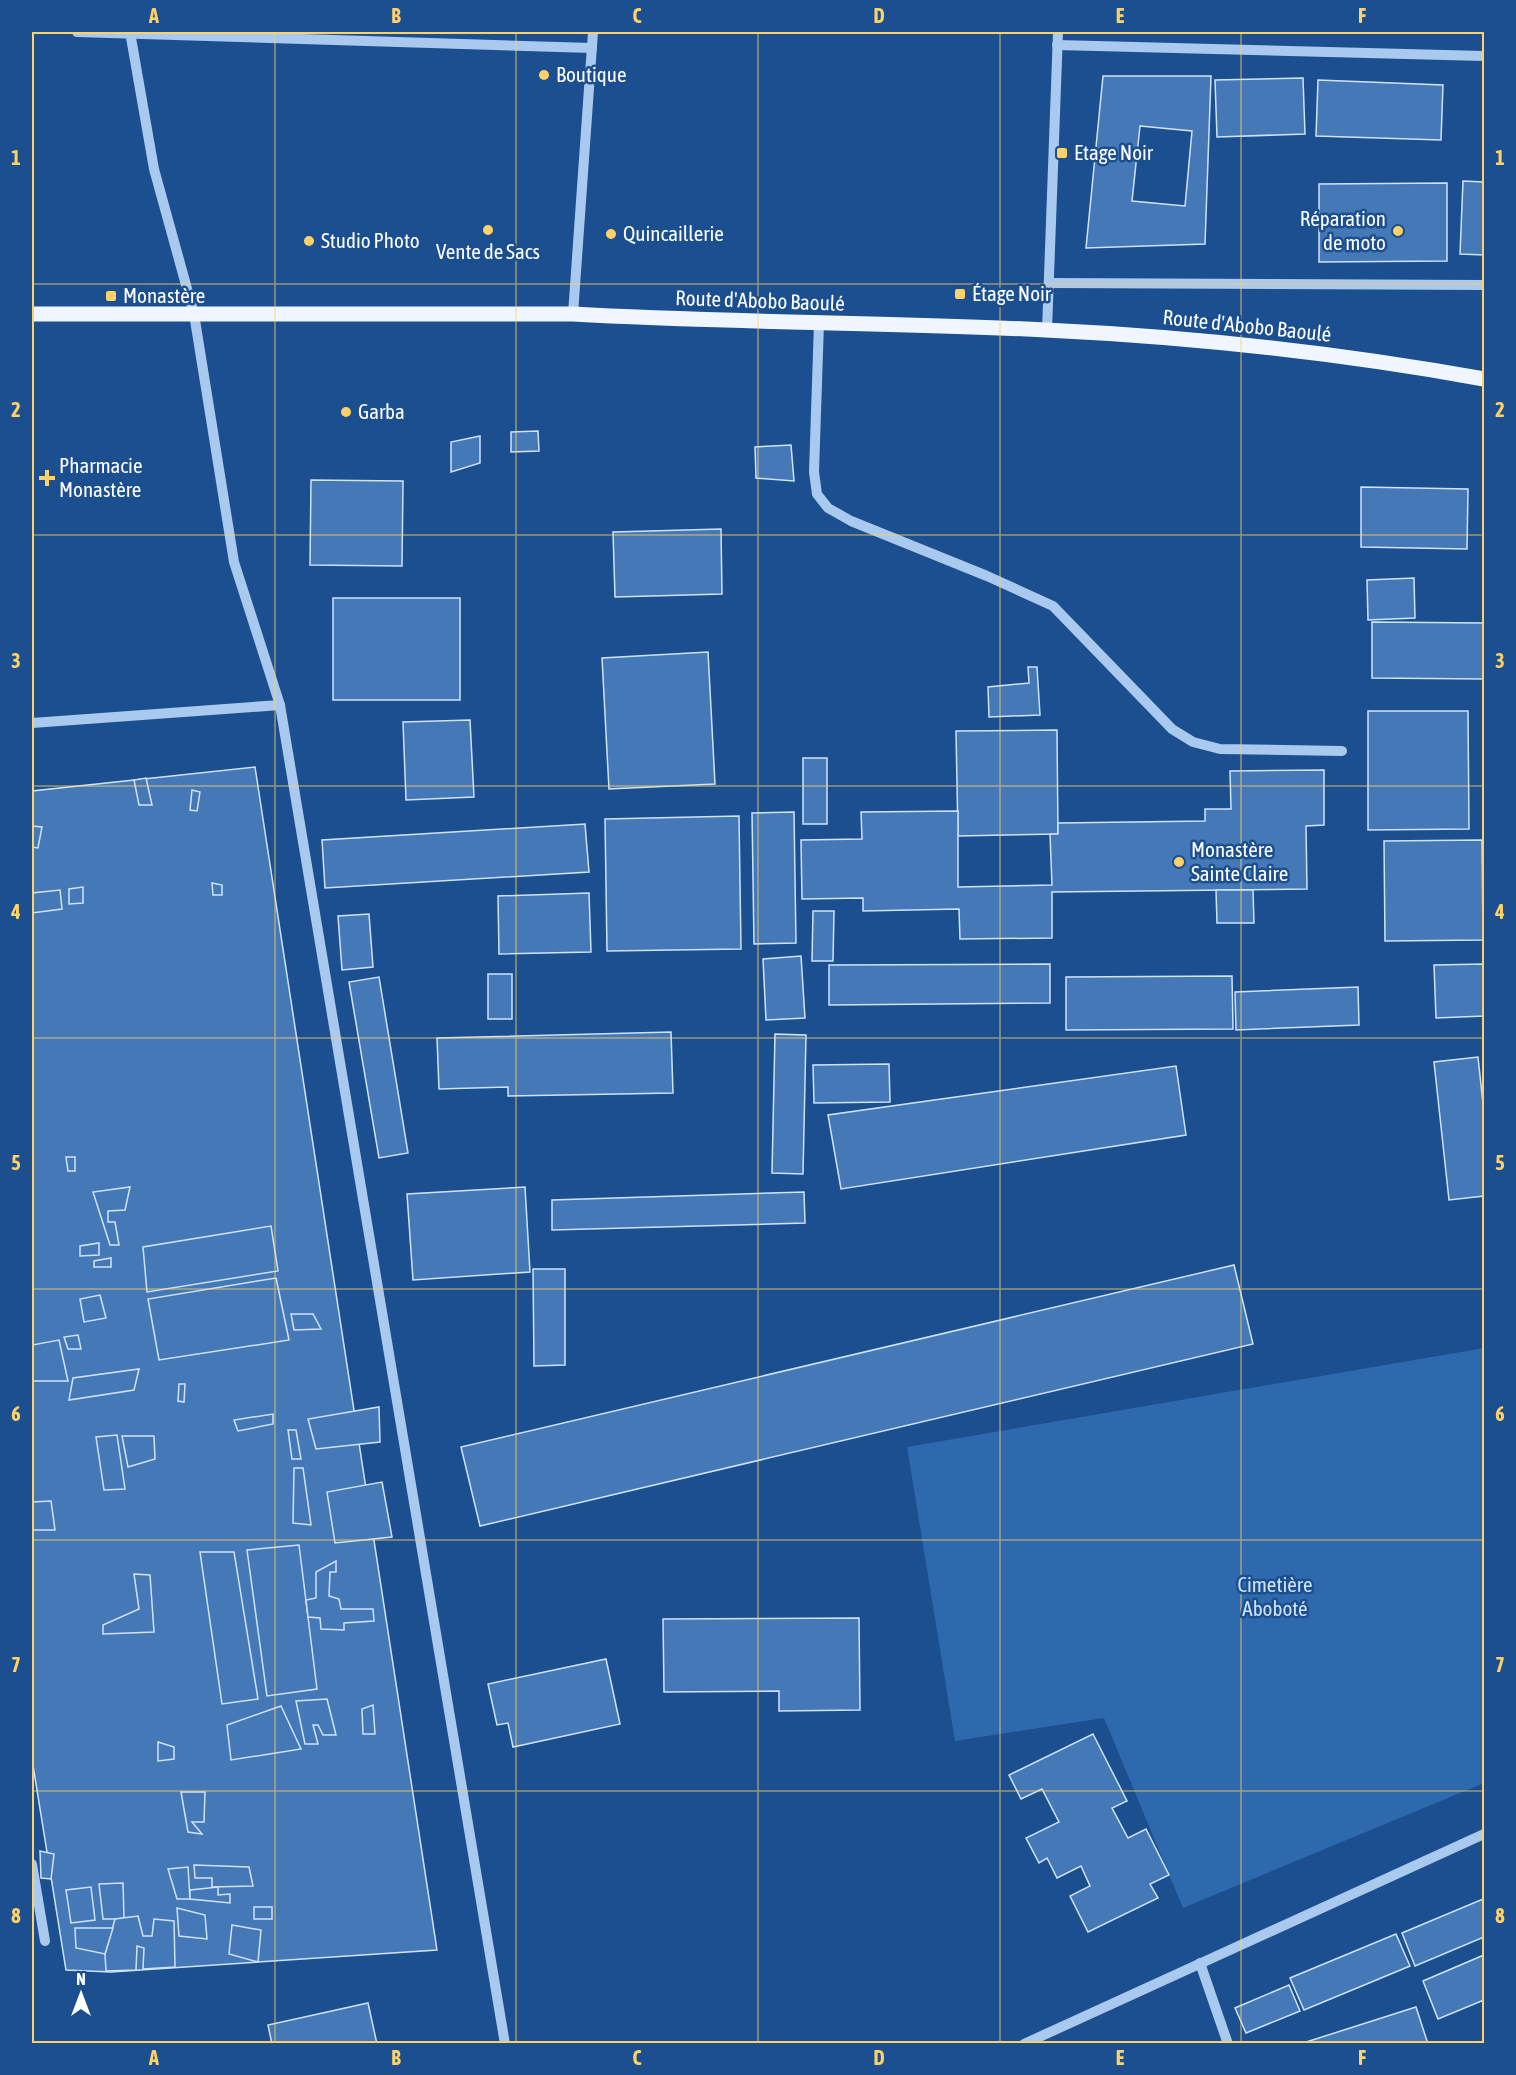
<svg xmlns="http://www.w3.org/2000/svg" width="1516" height="2075" font-family="'Asap Condensed',sans-serif">
  <style>
    .green { fill: #2e69ad }
    .building { fill: #4478b7; stroke: #cfe3fa; stroke-width: 1.5; fill-rule: evenodd }
    .lines { fill: none; stroke-linecap: round; stroke-linejoin: round }
    .minor { stroke: #a9c9ee; stroke-width: 10 }
    .major { stroke: #f0f6ff; stroke-width: 15 }
    .grid { fill: none; stroke: #ffd166; stroke-width: 1.5; stroke-opacity: 0.55 }
    .poi-dot { fill: #ffd166; stroke: #1b4f8f; stroke-width: 2 }
    .labels { text-anchor: middle; stroke-width: 5; stroke-linejoin: round; paint-order: stroke }
    .poi-label { font-size: 21px; fill: #fff; stroke: #1b4f8f; text-anchor: start }
    .street-label { font-size: 21px; fill: #fff; stroke: #1b4f8f }
    .park-label { font-size: 21px; fill: #cfe3fa; stroke: #1b4f8f }
    .neatline { fill: none; stroke: #ffd166; stroke-width: 2 }
    .grid-label { font-size: 20px; text-anchor: middle; font-weight: bold; fill: #ffd166 }
  </style>
  <rect width="100%" height="100%" fill="#1b4f8f"/>
  <polygon class="green" points="1484,1348 1484,1783 1183,1908 1104,1718 955,1741 907,1447"/>
  <g class="building">
    <path d="M1103 76H1211L1205 244 1086 248ZM1140 126 1192 131 1185 206 1132 201Z"/>
    <polygon points="1303,78 1305,134 1217,137 1215,80"/>
    <polygon points="1318,80 1443,85 1441,140 1316,136"/>
    <polygon points="1463,181 1484,182 1484,255 1460,254"/>
    <polygon points="1447,183 1447,261 1319,262 1319,184"/>
    <polygon points="538,431 539,451 511,452 511,432"/>
    <polygon points="480,436 480,463 451,472 451,442"/>
    <polygon points="791,445 794,481 756,478 755,447"/>
    <polygon points="311,480 403,481 402,566 310,565"/>
    <polygon points="1361,487 1468,489 1467,549 1361,547"/>
    <polygon points="721,529 722,594 615,597 613,532"/>
    <polygon points="1414,578 1415,618 1368,620 1367,580"/>
    <rect x="333" y="598" width="127" height="102"/>
    <polygon points="1372,622 1484,623 1484,679 1372,678"/>
    <polygon points="708,652 715,784 609,789 602,658"/>
    <polygon points="1028,667 1037,667 1040,715 989,717 988,687 1029,683"/>
    <polygon points="1368,711 1468,711 1469,829 1368,830"/>
    <polygon points="470,720 474,797 406,800 403,722"/>
    <polygon points="1057,730 1058,834 958,836 956,731"/>
    <rect x="803" y="758" width="24" height="66"/>
    <polygon points="255,767 437,1950 111,1972 66,1970 32,1759 32,791"/>
    <polygon points="1324,770 1324,825 1306,826 1307,889 1052,892 1052,938 960,939 959,909 863,911 863,898 802,899 801,840 862,839 861,812 958,811 958,887 1052,885 1050,834 1058,834 1058,823 1205,821 1205,809 1231,809 1230,771"/>
    <polygon points="146,778 152,805 139,805 134,780"/>
    <polygon points="192,790 200,792 197,811 190,810"/>
    <polygon points="794,812 796,943 754,944 752,813"/>
    <polygon points="739,816 741,949 607,951 605,819"/>
    <polygon points="585,824 589,872 325,888 322,840"/>
    <polygon points="32,826 42,827 38,848 32,847"/>
    <polygon points="1482,840 1483,940 1385,941 1384,841"/>
    <polygon points="212,883 222,885 222,895 213,895"/>
    <polygon points="83,887 83,903 69,904 69,889"/>
    <polygon points="60,890 62,909 32,913 32,893"/>
    <polygon points="1216,890 1253,890 1254,923 1217,923"/>
    <polygon points="589,893 591,952 499,954 498,896"/>
    <polygon points="813,911 834,911 833,961 812,961"/>
    <polygon points="369,914 373,967 342,970 338,916"/>
    <polygon points="801,956 805,1018 766,1020 763,959"/>
    <polygon points="1050,964 1050,1003 829,1005 829,965"/>
    <polygon points="1484,964 1484,1016 1436,1018 1434,965"/>
    <rect x="488" y="974" width="24" height="45"/>
    <polygon points="1232,976 1233,1029 1066,1030 1066,977"/>
    <polygon points="379,977 408,1153 379,1158 349,982"/>
    <polygon points="1358,987 1359,1025 1236,1030 1235,992"/>
    <polygon points="671,1032 673,1093 508,1096 508,1087 439,1089 437,1038"/>
    <polygon points="775,1034 806,1035 803,1174 772,1173"/>
    <polygon points="1478,1057 1484,1113 1484,1196 1449,1200 1434,1062"/>
    <polygon points="889,1064 890,1102 814,1103 813,1065"/>
    <polygon points="1176,1066 1186,1135 841,1189 828,1115"/>
    <polygon points="66,1157 75,1157 75,1171 68,1171"/>
    <polygon points="130,1187 125,1210 108,1211 108,1222 115,1222 119,1245 110,1245 93,1192"/>
    <polygon points="525,1187 530,1272 413,1280 407,1194"/>
    <polygon points="804,1192 805,1223 552,1230 552,1200"/>
    <polygon points="271,1226 278,1271 147,1292 143,1247"/>
    <polygon points="99,1243 99,1255 80,1256 80,1246"/>
    <polygon points="111,1258 111,1267 94,1267 94,1261"/>
    <polygon points="1234,1265 1253,1344 480,1526 461,1447"/>
    <polygon points="533,1269 565,1269 565,1365 534,1366"/>
    <polygon points="276,1278 289,1340 159,1360 148,1299"/>
    <polygon points="100,1295 106,1318 84,1322 80,1299"/>
    <polygon points="291,1314 313,1314 321,1329 294,1330"/>
    <polygon points="78,1335 81,1349 68,1349 64,1337"/>
    <polygon points="59,1340 68,1381 32,1381 32,1345"/>
    <polygon points="139,1369 134,1390 69,1400 73,1378"/>
    <polygon points="179,1384 185,1384 184,1402 178,1401"/>
    <polygon points="379,1407 380,1442 316,1449 308,1419"/>
    <polygon points="273,1414 273,1424 238,1431 234,1420"/>
    <polygon points="288,1430 296,1430 301,1459 292,1459"/>
    <polygon points="117,1435 125,1489 104,1490 96,1437"/>
    <polygon points="122,1436 154,1436 155,1459 128,1467"/>
    <polygon points="294,1468 303,1468 311,1525 293,1523"/>
    <polygon points="382,1482 392,1537 335,1543 327,1492"/>
    <polygon points="51,1501 55,1530 32,1530 32,1502"/>
    <polygon points="299,1545 317,1689 267,1696 247,1550"/>
    <polygon points="200,1552 234,1552 258,1699 222,1704"/>
    <polygon points="336,1561 336,1572 330,1572 329,1596 339,1599 341,1609 373,1609 374,1621 344,1623 344,1630 321,1629 320,1618 308,1617 306,1600 316,1598 316,1572"/>
    <polygon points="134,1574 150,1575 154,1632 103,1634 103,1625 139,1609"/>
    <polygon points="859,1618 860,1710 779,1711 779,1691 664,1692 663,1619"/>
    <polygon points="606,1659 620,1724 513,1747 508,1723 497,1725 488,1684"/>
    <polygon points="327,1699 336,1735 323,1735 318,1725 313,1725 318,1744 305,1744 296,1701"/>
    <polygon points="373,1705 375,1734 363,1734 362,1709"/>
    <polygon points="281,1706 301,1749 231,1760 227,1725"/>
    <polygon points="1093,1734 1127,1801 1112,1808 1128,1838 1146,1829 1169,1875 1150,1884 1158,1898 1088,1932 1070,1896 1090,1886 1081,1866 1057,1878 1047,1858 1039,1863 1026,1838 1059,1822 1042,1789 1021,1799 1009,1775"/>
    <polygon points="158,1742 174,1747 174,1759 158,1761"/>
    <polygon points="181,1792 205,1792 204,1822 192,1822 202,1834 188,1832"/>
    <polygon points="40,1851 54,1854 51,1879 41,1878"/>
    <polygon points="194,1865 249,1867 253,1886 212,1887 212,1878 195,1878"/>
    <polygon points="188,1867 190,1899 177,1899 168,1869"/>
    <polygon points="123,1883 124,1919 103,1919 99,1884"/>
    <polygon points="91,1887 95,1920 71,1923 66,1890"/>
    <polygon points="218,1887 218,1895 230,1894 230,1903 190,1899 190,1890"/>
    <polygon points="1483,1899 1484,1903 1484,1937 1415,1966 1402,1933"/>
    <rect x="254" y="1907" width="18" height="12"/>
    <polygon points="177,1908 205,1915 207,1939 179,1936"/>
    <polygon points="138,1916 143,1936 152,1936 154,1919 174,1921 175,1967 143,1969 144,1948 137,1946 136,1970 106,1971 105,1954 115,1919"/>
    <polygon points="232,1925 261,1930 258,1962 229,1954"/>
    <polygon points="75,1928 113,1928 105,1954 76,1948"/>
    <polygon points="1396,1934 1410,1966 1304,2010 1290,1978"/>
    <polygon points="1484,1955 1484,2000 1438,2019 1423,1981"/>
    <polygon points="1289,1985 1300,2011 1246,2033 1235,2008"/>
    <polygon points="368,2003 377,2044 272,2044 268,2025"/>
    <polygon points="1416,2007 1428,2044 1300,2044"/>
  </g>
  <g class="lines">
    <g class="minor">
      <polyline points="77,32 592,48"/>
      <polyline points="130,32 154,169 194,314 234,562 280,705 505,2044"/>
      <polyline points="1057,45 1484,56"/>
      <polyline points="1049,283 1484,285"/>
      <polyline points="573,314 593,32"/>
      <polyline points="819,323 814,472 817,494 828,508 851,521 987,576 1053,606 1172,729 1193,742 1220,749 1342,751"/>
      <polyline points="1047,330 1058,32"/>
      <polyline points="32,723 280,705"/>
      <polyline points="32,1864 45,1941"/>
      <polyline points="1200,1963 1228,2044"/>
      <polyline points="1024,2044 1484,1834"/>
    </g>
    <path class="major" d="M32 314H573C731 323 889 322 1046 330 1193 337 1340 353 1484 379"/>
  </g>
  <path class="grid" d="M275 32V2044M516 32V2044M758 32V2044M1000 32V2044M1241 32V2044M32 284H1484M32 535H1484M32 786H1484M32 1038H1484M32 1289H1484M32 1540H1484M32 1791H1484"/>
  <g class="poi-dot">
    <circle cx="544" cy="75" r="6"/>
    <rect x="1056" y="147" width="12" height="12" rx="3"/>
    <circle cx="488" cy="230" r="6"/>
    <circle cx="1398" cy="231" r="6"/>
    <circle cx="611" cy="234" r="6"/>
    <circle cx="309" cy="241" r="6"/>
    <rect x="954" y="288" width="12" height="12" rx="3"/>
    <rect x="105" y="290" width="12" height="12" rx="3"/>
    <circle cx="346" cy="412" r="6"/>
    <path d="M44 469h6v6h6v6h-6v6h-6v-6h-6v-6h6z"/>
    <circle cx="1179" cy="862" r="6"/>
  </g>
  <g class="labels">
    <g class="poi-label">
      <text x="556" y="82">Boutique</text>
      <text x="1074" y="160">Etage Noir</text>
      <text x="1386" y="226" text-anchor="end">Réparation<tspan x="1386" dy="24">de moto</tspan></text>
      <text x="623" y="241">Quincaillerie</text>
      <text x="321" y="248">Studio Photo</text>
      <text x="488" y="259" text-anchor="middle">Vente de Sacs</text>
      <text x="972" y="301">Étage Noir</text>
      <text x="123" y="303">Monastère</text>
      <text x="358" y="419">Garba</text>
      <text x="59" y="473">Pharmacie<tspan x="59" dy="24">Monastère</tspan></text>
      <text x="1191" y="857">Monastère<tspan x="1191" dy="24">Sainte Claire</tspan></text>
    </g>
    <g class="street-label">
      <text transform="translate(760 301) rotate(2)" y="7">Route d'Abobo Baoulé</text>
      <text transform="translate(1247 326) rotate(6)" y="7">Route d'Abobo Baoulé</text>
    </g>
    <g class="park-label">
      <text x="1275" y="1592">Cimetière<tspan x="1275" dy="24">Aboboté</tspan></text>
    </g>
  </g>
  <rect width="1516" height="2075" fill="none" stroke="#1b4f8f" stroke-width="66"/>
  <g transform="translate(81 1994)" stroke="#1b4f8f" stroke-width="4.5" paint-order="stroke">
  <path d="M0-4.5L10 22L0 15L-10 22Z" fill="#ffffff"/>
  <text y="-9" font-size="16" font-weight="bold" text-anchor="middle" fill="#ffffff">N</text>
  </g>
  <rect x="33" y="33" width="1450" height="2009" class="neatline"/>
  <g class="grid-label">
    <text x="154" y="23">A</text>
    <text x="396" y="23">B</text>
    <text x="637" y="23">C</text>
    <text x="879" y="23">D</text>
    <text x="1120" y="23">E</text>
    <text x="1362" y="23">F</text>
    <text x="16" y="165">1</text>
    <text x="1500" y="165">1</text>
    <text x="16" y="417">2</text>
    <text x="1500" y="417">2</text>
    <text x="16" y="668">3</text>
    <text x="1500" y="668">3</text>
    <text x="16" y="919">4</text>
    <text x="1500" y="919">4</text>
    <text x="16" y="1170">5</text>
    <text x="1500" y="1170">5</text>
    <text x="16" y="1421">6</text>
    <text x="1500" y="1421">6</text>
    <text x="16" y="1672">7</text>
    <text x="1500" y="1672">7</text>
    <text x="16" y="1923">8</text>
    <text x="1500" y="1923">8</text>
    <text x="154" y="2065">A</text>
    <text x="396" y="2065">B</text>
    <text x="637" y="2065">C</text>
    <text x="879" y="2065">D</text>
    <text x="1120" y="2065">E</text>
    <text x="1362" y="2065">F</text>
  </g>
</svg>
